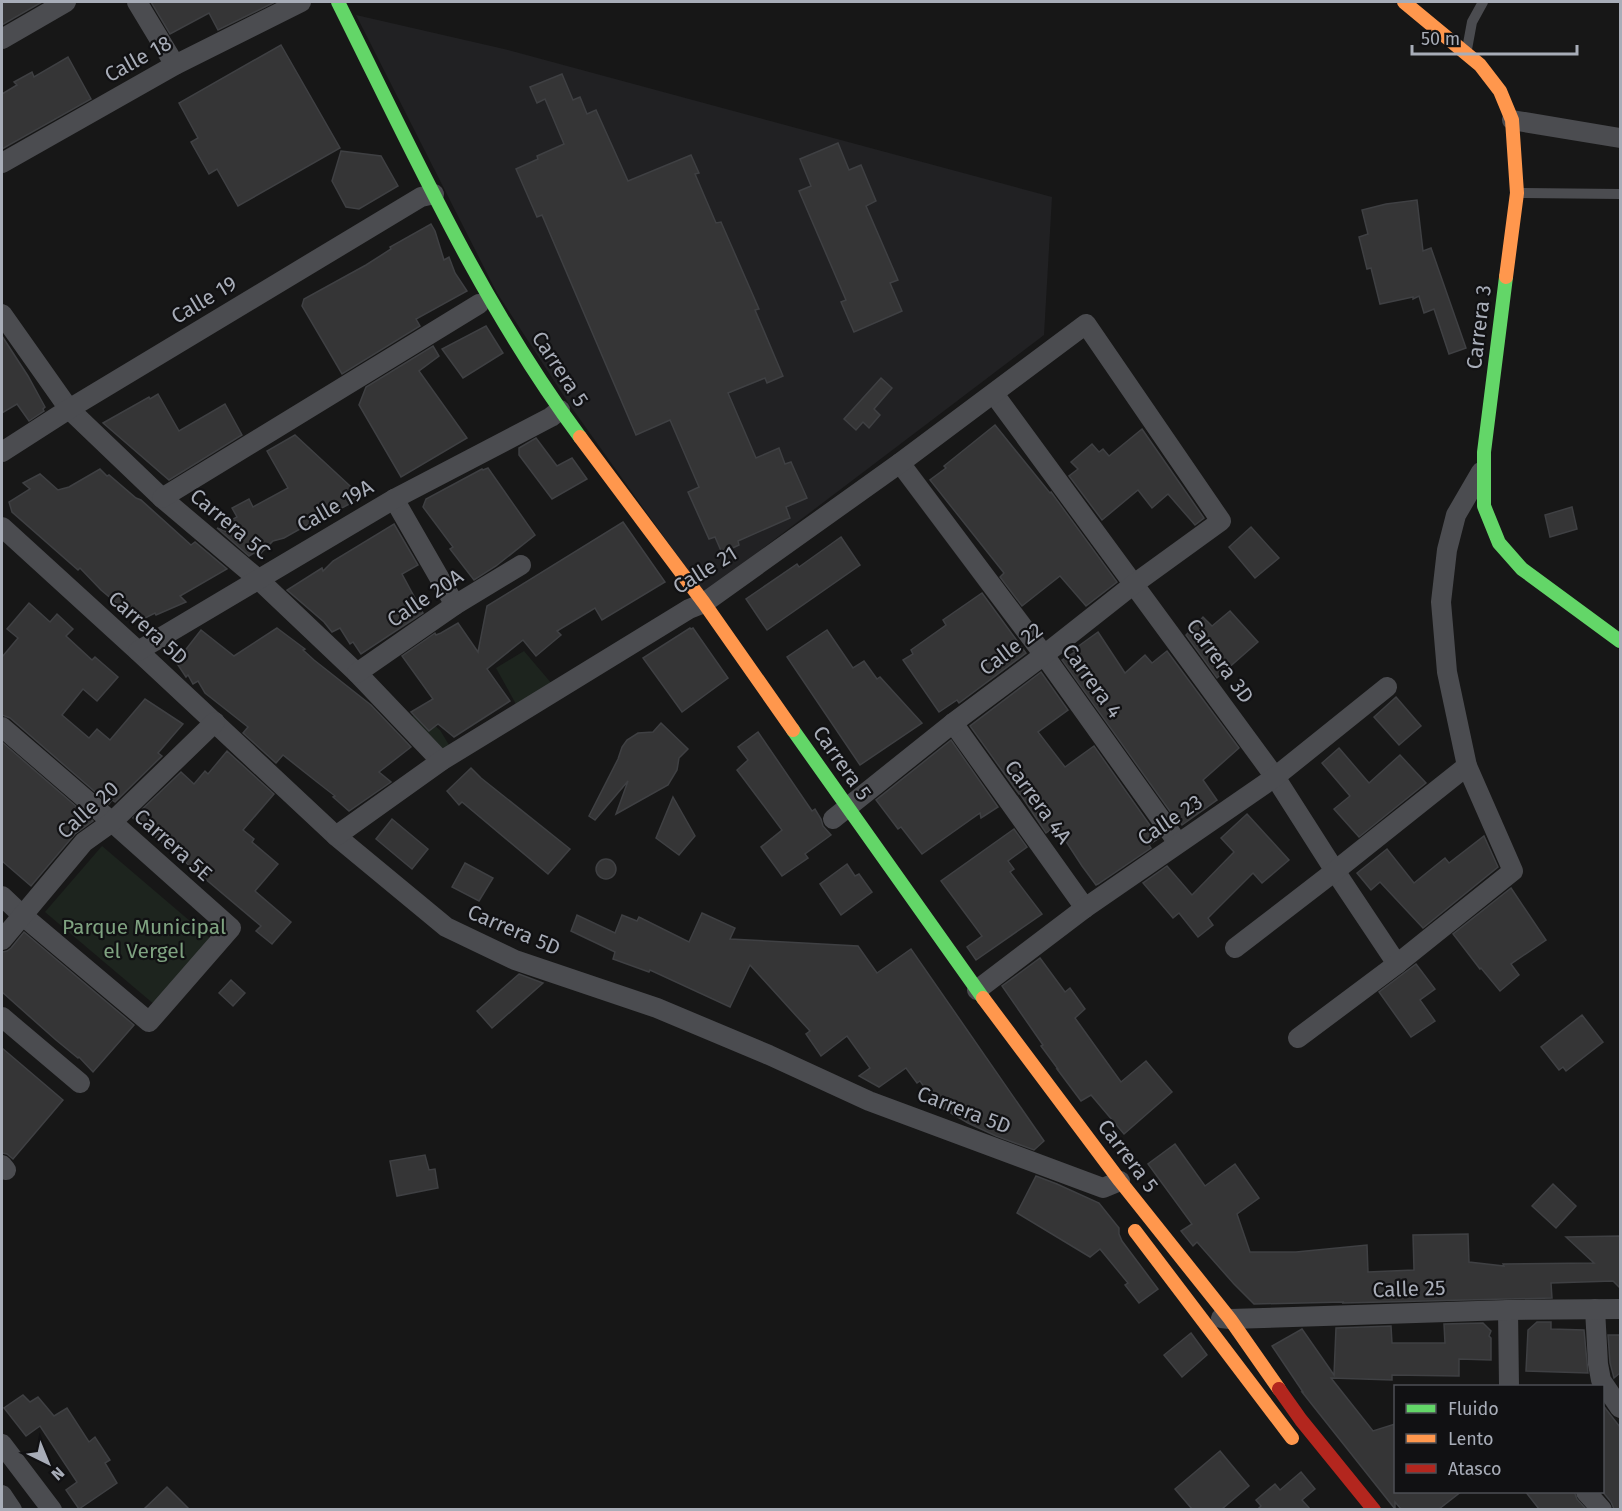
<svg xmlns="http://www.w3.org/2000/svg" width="1622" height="1511" font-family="'Fira Sans',sans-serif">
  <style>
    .built { fill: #212123 }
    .green { fill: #1d241e }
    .building { fill: #353536; stroke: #3f4043; stroke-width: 1.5 }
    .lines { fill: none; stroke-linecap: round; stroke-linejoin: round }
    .lane { stroke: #4b4c50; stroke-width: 10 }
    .street { stroke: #4b4c50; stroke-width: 20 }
    .fast { stroke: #63d668; stroke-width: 14 }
    .slow { stroke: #ff974d; stroke-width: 14 }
    .jam { stroke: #b3261e; stroke-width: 14 }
    .labels { text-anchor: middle; stroke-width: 4.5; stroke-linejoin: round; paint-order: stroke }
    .street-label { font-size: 21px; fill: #a8adb8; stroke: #111113 }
    .park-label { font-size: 21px; fill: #7fa381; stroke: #111113 }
  </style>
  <rect width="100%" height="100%" fill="#171717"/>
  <polygon class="built" points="356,15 504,49 1052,197 1044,335 704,593 569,404 497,293"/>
  <g class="green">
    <polygon points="524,651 552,684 519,708 440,753 408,720 418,711 440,730 449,745 517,706 496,668"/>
    <polygon points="102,846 211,939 155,1005 45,912"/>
  </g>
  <g class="building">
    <polygon points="2,2 42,2 2,25"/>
    <polygon points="151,2 275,2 218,30 209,13 170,34"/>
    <polygon points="281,45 340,148 238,206 217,169 209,174 191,142 198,138 179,103"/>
    <polygon points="68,57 91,99 2,149 2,94 17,85 14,82 32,72 34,77"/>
    <polygon points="562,74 573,100 580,97 587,114 596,110 628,181 691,155 699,173 695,174 716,223 721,222 759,309 755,310 783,376 767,383 765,378 728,393 756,458 779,448 785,464 791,462 807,498 786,507 790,518 738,541 739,545 722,553 715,537 709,539 688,492 699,487 670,420 636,435 542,215 537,217 516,169 538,159 537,156 564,144 545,99 537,103 530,87"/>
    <polygon points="838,143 849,170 861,165 876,201 866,206 898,280 890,283 902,311 854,332 841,302 846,300 799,191 811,186 800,159"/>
    <polygon points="341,151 381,156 398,186 359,209 346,207 332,181"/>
    <polygon points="1417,200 1423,251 1431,248 1466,348 1449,354 1434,309 1424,313 1419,296 1413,299 1413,297 1380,304 1371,268 1367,269 1359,237 1368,234 1362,210 1386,204"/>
    <polygon points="431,224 435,231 444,260 449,257 455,273 467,291 416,319 420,326 342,374 302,306 304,299 366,265 391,249 390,247"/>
    <polygon points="486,326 503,353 463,378 442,349"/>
    <polygon points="2,336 28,376 45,407 43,409 44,411 29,421 17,404 2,413"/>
    <polygon points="433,346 439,356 419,371 467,438 401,477 359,405 366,387"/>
    <polygon points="881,378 892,388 874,409 880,415 869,428 863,422 856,430 844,419"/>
    <polygon points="158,394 179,431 225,404 242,435 169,480 103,423 149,397 150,399"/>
    <polygon points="995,425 1050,493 1051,492 1117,582 1086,606 1060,576 1022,606 1000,577 1004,573 930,480 946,468 944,466"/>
    <polygon points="1142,429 1204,518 1195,525 1168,494 1152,508 1138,490 1102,520 1069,476 1078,469 1071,462 1092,444 1099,452 1103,449 1109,456"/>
    <polygon points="295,435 362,497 320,520 314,521 284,538 273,541 258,556 254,553 249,556 217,528 233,534 222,525 237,517 232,508 249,499 253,507 288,488 267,451"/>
    <polygon points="536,438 557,466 572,458 587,479 552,499 519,455 519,448"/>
    <polygon points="488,468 535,535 496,566 474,580 450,549 453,547 423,507 426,499 482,469 483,470"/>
    <polygon points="100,469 107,476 109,475 136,498 141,500 191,545 195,542 227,569 180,596 186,602 156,615 155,613 141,620 136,612 131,615 101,590 80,568 78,570 12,512 9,502 30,489 23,483 40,474 58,490 69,487"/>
    <polygon points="1572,507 1577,529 1550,537 1545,515"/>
    <polygon points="623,522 665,582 602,620 595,608 557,631 561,635 536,656 523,640 487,669 510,701 454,737 438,724 429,731 411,712 433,699 402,656 435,633 436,635 441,633 458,623 478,652 487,606"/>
    <polygon points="394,524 418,565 402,574 423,613 361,654 353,642 350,644 340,628 332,632 324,622 287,590 322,568 323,571 333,561"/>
    <polygon points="1251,527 1279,558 1255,578 1229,547"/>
    <polygon points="841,537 860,565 767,630 746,599 797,564 799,567"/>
    <polygon points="982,593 1026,653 959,703 957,700 939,712 903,660 913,654 911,650 946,625 943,620"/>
    <polygon points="29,603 50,622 57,614 73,629 66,636 92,660 95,657 118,677 97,701 83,689 62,715 89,738 97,729 110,740 145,699 183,724 158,753 162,756 115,802 112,800 109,804 10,718 2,715 2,657 18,638 7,629"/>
    <polygon points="1230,611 1258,642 1217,678 1186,635 1203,617 1212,626"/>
    <polygon points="277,628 305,649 303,650 314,660 371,705 411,747 379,772 391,782 349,811 333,797 335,796 317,782 283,755 276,763 243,733 248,727 205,693 198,681 193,684 188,675 186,677 176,662 201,630 234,656"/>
    <polygon points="690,628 691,629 693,628 728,678 682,712 643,658"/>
    <polygon points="827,630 853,668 864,661 877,679 880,677 922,723 860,765 787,657"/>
    <polygon points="1098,632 1125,673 1145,655 1152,663 1167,651 1239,748 1203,780 1217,800 1182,825 1180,822 1179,824 1062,660 1075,652 1073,650"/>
    <polygon points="1041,672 1068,710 1038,732 1065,767 1094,746 1159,838 1149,845 1151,848 1098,884 1096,885 1082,866 1056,826 1046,833 1020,794 1019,794 970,726"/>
    <polygon points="1396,697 1421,726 1399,745 1374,717"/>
    <polygon points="661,723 688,749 679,758 677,770 668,785 616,814 628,781 595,820 589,816 618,759 622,747 627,740 638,733 653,732"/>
    <polygon points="758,732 812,811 815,809 821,819 823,826 831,835 805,854 808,858 782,876 761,847 782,830 737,770 748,760 738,747"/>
    <polygon points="951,740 998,807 981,818 980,813 922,854 901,827 898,829 876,800"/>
    <polygon points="2,742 93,821 75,834 31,886 2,861"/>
    <polygon points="1339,748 1369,783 1400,755 1426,783 1359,837 1334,809 1350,796 1322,763"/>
    <polygon points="227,751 274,794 243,830 254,839 252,842 278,864 255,891 291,922 272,944 256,931 261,926 133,818 181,772 194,784 205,771 208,774"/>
    <polygon points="471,768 481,778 570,849 548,874 462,802 459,805 447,791"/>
    <polygon points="673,797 695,836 679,855 656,838"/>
    <polygon points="1247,814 1289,860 1262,883 1253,873 1208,918 1213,925 1198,937 1179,913 1173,918 1143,883 1167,866 1192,895 1234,852 1221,838"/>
    <polygon points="392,819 428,849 412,869 376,839"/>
    <polygon points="1014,829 1027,847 1008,861 1014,869 1010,872 1042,914 976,960 967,947 982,936 941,881"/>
    <polygon points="1484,836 1498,867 1423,928 1380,882 1371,890 1357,873 1387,849 1414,883 1445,858 1449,863"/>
    <circle cx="606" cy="869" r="10"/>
    <polygon points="465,863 493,878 479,901 452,887"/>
    <polygon points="847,864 855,876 859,874 872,892 841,915 820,884"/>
    <polygon points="1511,888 1546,940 1511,964 1519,975 1500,991 1481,968 1480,969 1453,934"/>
    <polygon points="702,913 735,928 730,939 858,946 877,973 911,949 1044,1141 1034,1150 996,1136 968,1123 937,1105 920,1081 917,1083 906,1068 879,1087 859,1076 870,1068 847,1036 821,1056 806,1034 810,1031 750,965 730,1007 650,970 649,972 613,959 615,952 571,931 577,915 615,933 622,915 637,921 639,917 689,942"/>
    <polygon points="24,932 134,1025 93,1072 79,1057 78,1058 56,1040 2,992 2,952 7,951 11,948"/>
    <polygon points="1040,958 1065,992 1070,988 1085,1009 1075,1018 1121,1082 1146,1061 1172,1092 1124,1134 1091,1095 1081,1101 1057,1069 1058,1069 1041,1046 1043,1045 1002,986"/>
    <polygon points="1416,964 1435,989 1420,1000 1435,1021 1411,1037 1379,992"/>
    <polygon points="519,974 543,983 492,1028 477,1011"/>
    <polygon points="231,980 245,993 233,1006 219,993"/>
    <polygon points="1582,1015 1603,1042 1566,1071 1563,1067 1559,1070 1541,1047"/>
    <polygon points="2,1048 63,1100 13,1159 7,1154 2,1153"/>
    <polygon points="1175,1144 1205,1186 1235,1164 1259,1198 1237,1214 1250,1252 1296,1252 1367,1245 1368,1272 1414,1270 1413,1235 1468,1234 1469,1262 1504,1266 1503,1264 1594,1263 1566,1237 1620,1236 1620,1288 1613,1281 1551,1283 1552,1298 1342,1303 1344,1302 1254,1304 1234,1284 1197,1242 1193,1246 1181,1231 1192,1224 1148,1164"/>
    <polygon points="425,1155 429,1170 435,1169 438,1188 397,1196 390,1161"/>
    <polygon points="1036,1176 1057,1184 1099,1203 1119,1228 1119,1234 1122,1241 1158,1289 1139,1303 1125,1285 1128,1283 1100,1249 1090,1257 1017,1213"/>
    <polygon points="1553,1184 1576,1206 1556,1228 1532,1206"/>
    <polygon points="1537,1322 1551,1322 1551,1329 1584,1330 1588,1373 1526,1371 1528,1330"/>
    <polygon points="1483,1323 1491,1331 1489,1336 1491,1338 1491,1360 1459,1359 1459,1376 1392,1375 1392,1380 1331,1378 1373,1431 1395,1424 1395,1491 1462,1491 1439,1509 1401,1509 1395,1502 1395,1509 1302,1392 1303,1392 1272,1346 1302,1329 1334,1375 1336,1328 1391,1326 1392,1343 1445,1343 1444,1324"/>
    <polygon points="1191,1333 1207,1355 1182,1377 1164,1355"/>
    <polygon points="1608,1335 1620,1335 1620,1373 1614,1378 1610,1363"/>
    <polygon points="23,1395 30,1402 38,1397 54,1416 67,1408 89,1442 95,1437 110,1460 105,1463 117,1483 79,1509 66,1490 77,1482 40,1426 26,1436 4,1408"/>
    <polygon points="1602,1404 1620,1427 1620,1509 1614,1509 1611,1502 1602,1491"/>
    <polygon points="1220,1451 1249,1486 1222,1509 1192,1509 1175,1489"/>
    <polygon points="1301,1472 1315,1489 1302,1500 1310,1509 1258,1509 1261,1506 1256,1500 1275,1484 1280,1490"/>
    <polygon points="167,1487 189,1509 144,1509"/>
    <polygon points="1525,1491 1574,1491 1577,1499 1586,1509 1539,1509"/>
  </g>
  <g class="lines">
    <g class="lane">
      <polyline points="1467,49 1472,22 1483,2"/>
      <polyline points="1519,193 1620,194"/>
    </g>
    <g class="street">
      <polyline points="137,2 175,65"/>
      <polyline points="2,39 66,2"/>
      <polyline points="1512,120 1620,138"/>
      <polyline points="2,163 175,65 301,2"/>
      <polyline points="2,314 69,409 162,498 258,579 357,673 441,761"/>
      <polyline points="994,394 1275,777 1335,871 1397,964"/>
      <polyline points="2,452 69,409 421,197 434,194"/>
      <polyline points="900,463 1044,655 1178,843"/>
      <polyline points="162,498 479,304"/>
      <polyline points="394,499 455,605"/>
      <polyline points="2,527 138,651 336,836 446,927 515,960 657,1008 769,1055 869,1101 1103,1188 1120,1181"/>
      <polyline points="138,651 394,499 551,417 560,410"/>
      <polyline points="357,673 455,605 521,565"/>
      <polyline points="953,723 1085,908"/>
      <polyline points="2,727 112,822 231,928 149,1022 22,915 2,896"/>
      <polyline points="336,836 441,761 689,609 704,603 900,463 1086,324 1221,521 1134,584 1044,655 953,723 833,819"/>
      <polyline points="2,940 84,842 112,822 215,722"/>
      <polyline points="1235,948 1335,871 1467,766"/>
      <polyline points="977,990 1085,908 1275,777 1387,687"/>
      <polyline points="2,1017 80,1083"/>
      <polyline points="1298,1038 1397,964 1513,871 1467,766 1447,672 1441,602 1447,550 1456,515 1481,472"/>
      <polyline points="2,1165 6,1170"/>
      <polyline points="1595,1309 1598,1364 1601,1380 1620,1408"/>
      <polyline points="1508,1310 1509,1386"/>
      <polyline points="1221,1318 1230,1319 1508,1310 1620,1309"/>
      <polyline points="2,1444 52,1510"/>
      <polyline points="1586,1492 1602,1510"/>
      <polyline points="2,1495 12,1510"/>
    </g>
    <g class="fast">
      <path d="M338 2C412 150 481 304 580 437"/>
      <polyline points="1506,277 1484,452 1484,506 1499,543 1522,569 1620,641"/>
      <polyline points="793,730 983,998"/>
    </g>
    <g class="slow">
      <polyline points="1404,2 1480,65 1500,91 1512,120 1517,193 1506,277"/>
      <polyline points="580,437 704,603 793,730"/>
      <polyline points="983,998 1120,1181 1230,1319 1279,1389"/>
      <polyline points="1135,1231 1292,1438"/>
    </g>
    <polyline class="jam" points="1279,1389 1301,1420 1374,1510"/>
  </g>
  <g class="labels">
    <g class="street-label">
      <text transform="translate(138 59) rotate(-29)" y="7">Calle 18</text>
      <text transform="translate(204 300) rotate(-31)" y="7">Calle 19</text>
      <text transform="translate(1479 327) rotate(-83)" y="7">Carrera 3</text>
      <text transform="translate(560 369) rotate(57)" y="7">Carrera 5</text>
      <text transform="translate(335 506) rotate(-30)" y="7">Calle 19A</text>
      <text transform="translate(230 524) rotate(40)" y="7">Carrera 5C</text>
      <text transform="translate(705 570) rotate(-32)" y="7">Calle 21</text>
      <text transform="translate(425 598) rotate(-34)" y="7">Calle 20A</text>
      <text transform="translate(148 628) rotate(42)" y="7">Carrera 5D</text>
      <text transform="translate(1011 649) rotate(-37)" y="7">Calle 22</text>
      <text transform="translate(1220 661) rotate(54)" y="7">Carrera 3D</text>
      <text transform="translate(1092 681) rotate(54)" y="7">Carrera 4</text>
      <text transform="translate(842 763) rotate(55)" y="7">Carrera 5</text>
      <text transform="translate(1038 802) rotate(54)" y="7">Carrera 4A</text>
      <text transform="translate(88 810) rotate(-42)" y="7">Calle 20</text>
      <text transform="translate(1170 820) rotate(-34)" y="7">Calle 23</text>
      <text transform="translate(173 845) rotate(42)" y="7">Carrera 5E</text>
      <text transform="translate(514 930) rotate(23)" y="7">Carrera 5D</text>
      <text transform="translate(964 1110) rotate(21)" y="7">Carrera 5D</text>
      <text transform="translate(1128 1156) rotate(53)" y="7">Carrera 5</text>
      <text transform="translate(1409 1289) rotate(-2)" y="7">Calle 25</text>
    </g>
    <g class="park-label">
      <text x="144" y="934">Parque Municipal<tspan x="144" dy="24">el Vergel</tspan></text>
    </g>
  </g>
  <rect width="1622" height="1511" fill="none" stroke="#a8adb8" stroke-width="6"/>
  <rect x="1394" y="1385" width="210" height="108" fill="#111113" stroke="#4d4f55" stroke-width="1.5"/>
  <rect x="1406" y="1404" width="30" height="9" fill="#63d668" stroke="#4d4f55" stroke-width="1.5"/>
  <text x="1448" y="1415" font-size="18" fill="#a8adb8">Fluido</text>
  <rect x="1406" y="1434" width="30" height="9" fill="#ff974d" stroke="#4d4f55" stroke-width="1.5"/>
  <text x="1448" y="1445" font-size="18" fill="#a8adb8">Lento</text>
  <rect x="1406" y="1464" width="30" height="9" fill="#b3261e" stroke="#4d4f55" stroke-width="1.5"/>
  <text x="1448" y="1475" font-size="18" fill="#a8adb8">Atasco</text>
  <g transform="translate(48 1463) rotate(137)" stroke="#111113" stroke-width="4.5" paint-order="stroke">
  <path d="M0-4.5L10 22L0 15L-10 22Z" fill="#a8adb8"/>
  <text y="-9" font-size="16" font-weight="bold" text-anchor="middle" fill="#a8adb8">N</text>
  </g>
  <path d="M1412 45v9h165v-9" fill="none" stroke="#a8adb8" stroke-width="3"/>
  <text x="1421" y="45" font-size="18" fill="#a8adb8" stroke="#111113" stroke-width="4.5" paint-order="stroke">50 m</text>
</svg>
